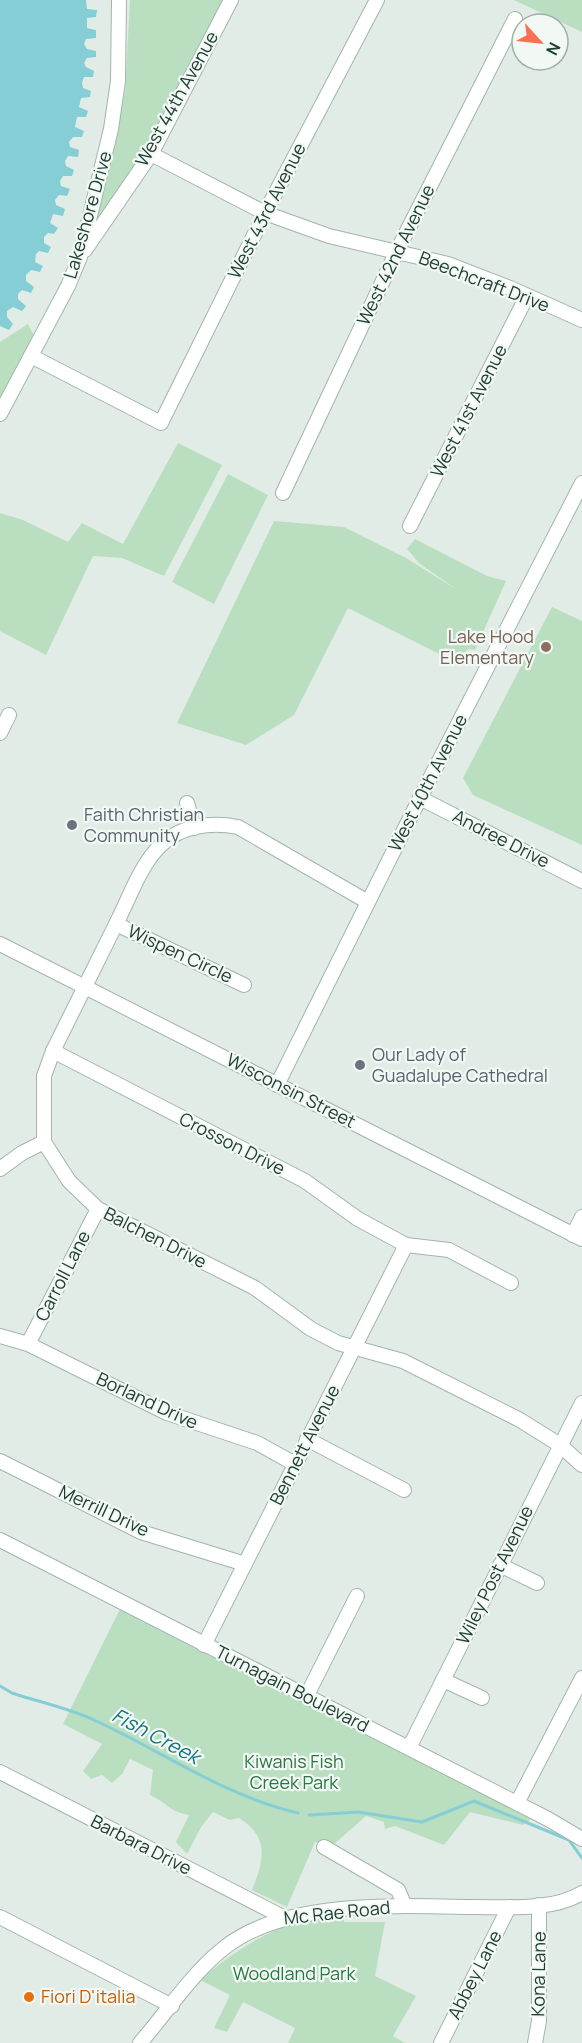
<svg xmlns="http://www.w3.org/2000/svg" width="582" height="2043" font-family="Manrope,sans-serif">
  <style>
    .green { fill: #b9dfc0 }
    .water { fill: #86ced5 }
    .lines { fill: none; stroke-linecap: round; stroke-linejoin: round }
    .stream { stroke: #86ced5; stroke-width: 3 }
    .minor-casing { stroke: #a3b4ad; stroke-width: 16 }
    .minor { stroke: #fff; stroke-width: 14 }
    .education-dot { fill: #8d6e63; stroke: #f2f9f5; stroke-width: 2 }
    .worship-dot { fill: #6b7280; stroke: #f2f9f5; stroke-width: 2 }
    .food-dot { fill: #e8710a; stroke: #f2f9f5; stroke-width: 2 }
    .labels { text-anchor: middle; stroke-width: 4.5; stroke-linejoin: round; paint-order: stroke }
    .street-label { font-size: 18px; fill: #203e34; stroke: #f2f9f5 }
    .education-label { font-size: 18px; fill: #785e54; stroke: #f2f9f5; text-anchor: end }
    .worship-label { font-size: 18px; fill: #5b616d; stroke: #f2f9f5; text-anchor: start }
    .park-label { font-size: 18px; fill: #287741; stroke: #f2f9f5 }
    .food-label { font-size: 18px; fill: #c56008; stroke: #f2f9f5; text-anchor: start }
    .water-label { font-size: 20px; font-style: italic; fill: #17737d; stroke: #f2f9f5 }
  </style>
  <rect width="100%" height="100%" fill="#e1ece6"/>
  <g class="green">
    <polygon points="130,0 231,0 151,154 102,218 97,218 125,92"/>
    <polygon points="514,0 582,0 582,32"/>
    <polygon points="28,324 35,338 0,402 0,342"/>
    <polygon points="178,443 222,465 164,576 122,558 93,556 46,655 0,631 0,513 23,520 68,542 82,523 123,544"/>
    <polygon points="228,474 268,495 214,604 172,582"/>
    <polygon points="274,521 344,527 406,558 459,591 420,564 407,549 415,539 487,576 506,581 475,650 468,649 459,664 348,608 294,715 246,745 177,723"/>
    <polygon points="552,607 582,621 582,845 473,795 463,778"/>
    <path d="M120 1609 495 1800 531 1819 523 1825 470 1812 444 1845 395 1826 385 1829 384 1822 366 1816 333 1845 315 1842 287 1907 252 1890C264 1861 270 1837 239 1818L230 1820 213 1812 201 1827 187 1854 176 1842 189 1815C170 1812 167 1803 150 1795L153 1770 130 1759 122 1774 112 1783 102 1775 91 1779 83 1771 102 1744 63 1724Z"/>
    <path d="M344 1917V1922H385L375 1976 416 1996 393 2036 405 2043H288L295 2028 243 2002 227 2032 214 2028 230 1995 200 1980C228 1956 261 1933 297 1922 311 1918 329 1918 344 1917Z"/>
  </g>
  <polygon class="water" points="0,0 86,0 87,9 97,10 96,17 87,18 87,28 96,30 96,38 86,39 84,44 87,49 96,51 96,57 87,58 84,63 86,67 94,71 93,77 84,77 82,83 83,88 91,91 90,97 81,98 79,107 88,111 86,117 77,117 75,127 84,131 82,137 73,137 69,142 70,147 79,150 78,157 68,156 65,161 66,166 74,170 72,176 63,176 60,181 61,186 70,189 67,196 59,195 55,200 56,205 65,209 63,216 53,214 50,223 58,228 54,234 48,233 44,237 44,243 51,247 48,253 39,251 36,254 35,262 43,266 40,272 31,270 26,275 26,281 34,287 31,293 22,290 18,294 18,299 26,306 22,311 13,307 7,311 7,317 13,324 9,330 0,326"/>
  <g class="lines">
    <g class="stream">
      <path d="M0 1686 12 1693C39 1702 68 1708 94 1720 162 1751 224 1796 298 1813"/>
      <polyline points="309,1815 358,1812 422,1822 474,1801 569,1840 582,1858"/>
    </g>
    <defs>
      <g id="minor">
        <polyline points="151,154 265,213 329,236 448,264 510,288 582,320"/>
        <polyline points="85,250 151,154 231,0"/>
        <polyline points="31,356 161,423 265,213 377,0"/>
        <polyline points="0,414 68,286 80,257 111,129 118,81 119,0"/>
        <polyline points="283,493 397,251 515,19"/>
        <polyline points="410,526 527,296"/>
        <polyline points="0,733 9,715"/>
        <polyline points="420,798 582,881"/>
        <polyline points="187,803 194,828"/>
        <path d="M368 902 238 827C212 822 181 825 161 845 141 864 130 896 118 920 96 964 75 1007 53 1051L44 1076V1142L69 1181 98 1209 255 1288 311 1329 338 1343 403 1361 520 1420 560 1445 582 1465"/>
        <polyline points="116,924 244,985"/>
        <polyline points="0,944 582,1239"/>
        <polyline points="53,1051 305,1181 358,1219 406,1245 449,1250 511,1283"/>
        <polyline points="277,1085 420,798 582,483"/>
        <polyline points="0,1169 22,1153 44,1142"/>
        <polyline points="573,1235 582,1217"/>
        <polyline points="0,1336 28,1344 167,1413 257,1443 295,1464"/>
        <polyline points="28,1344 98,1209"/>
        <polyline points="307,1439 404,1490"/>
        <polyline points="0,1461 141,1532 245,1564"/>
        <polyline points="0,1540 548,1819 582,1839"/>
        <polyline points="500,1565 537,1583"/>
        <polyline points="204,1645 406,1245"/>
        <polyline points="443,1680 482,1698"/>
        <polyline points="307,1695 357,1596"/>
        <polyline points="409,1748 582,1403"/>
        <polyline points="0,1772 283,1917"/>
        <polyline points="517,1803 582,1678"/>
        <polyline points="324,1847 398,1890 405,1906"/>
        <polyline points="0,1917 172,2006"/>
        <path d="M140 2043C167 2012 192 1973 224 1948 285 1899 400 1906 475 1907 508 1907 552 1911 582 1893"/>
        <polyline points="441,2043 509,1907"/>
        <polyline points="535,2043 539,2021 539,1905"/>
      </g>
    </defs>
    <use href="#minor" class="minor-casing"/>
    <use href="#minor" class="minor"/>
  </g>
  <circle class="education-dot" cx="546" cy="647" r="6"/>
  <g class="worship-dot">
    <circle cx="72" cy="825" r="6"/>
    <circle cx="360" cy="1065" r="6"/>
  </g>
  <circle class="food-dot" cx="29" cy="1997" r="6"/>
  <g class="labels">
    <g class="street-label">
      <text transform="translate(177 99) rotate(-61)" y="6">West 44th Avenue</text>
      <text transform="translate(267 211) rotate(-63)" y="6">West 43rd Avenue</text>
      <text transform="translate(88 215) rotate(-74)" y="6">Lakeshore Drive</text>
      <text transform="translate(396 255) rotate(-64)" y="6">West 42nd Avenue</text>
      <text transform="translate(484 282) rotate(21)" y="6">Beechcraft Drive</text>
      <text transform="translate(469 411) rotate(-63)" y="6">West 41st Avenue</text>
      <text transform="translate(428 783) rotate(-63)" y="6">West 40th Avenue</text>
      <text transform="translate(501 839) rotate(27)" y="6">Andree Drive</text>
      <text transform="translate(180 954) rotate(25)" y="6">Wispen Circle</text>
      <text transform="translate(291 1091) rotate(27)" y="6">Wisconsin Street</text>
      <text transform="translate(232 1144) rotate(27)" y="6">Crosson Drive</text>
      <text transform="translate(155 1238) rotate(27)" y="6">Balchen Drive</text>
      <text transform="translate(63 1276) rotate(-63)" y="6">Carroll Lane</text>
      <text transform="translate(147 1401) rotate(25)" y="6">Borland Drive</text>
      <text transform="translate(305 1445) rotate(-63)" y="6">Bennett Avenue</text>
      <text transform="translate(104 1511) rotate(25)" y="6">Merrill Drive</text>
      <text transform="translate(495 1575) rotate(-64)" y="6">Wiley Post Avenue</text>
      <text transform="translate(292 1689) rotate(27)" y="6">Turnagain Boulevard</text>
      <text transform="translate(141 1845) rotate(27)" y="6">Barbara Drive</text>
      <text transform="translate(337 1913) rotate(-6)" y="6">Mc Rae Road</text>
      <text transform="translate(539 1974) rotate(-89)" y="6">Kona Lane</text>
      <text transform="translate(475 1975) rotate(-63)" y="6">Abbey Lane</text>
    </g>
    <g class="education-label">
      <text x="534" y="643">Lake Hood<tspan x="534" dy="21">Elementary</tspan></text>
    </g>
    <g class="worship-label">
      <text x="84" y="821">Faith Christian<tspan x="84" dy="21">Community</tspan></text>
      <text x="372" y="1061">Our Lady of<tspan x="372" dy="21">Guadalupe Cathedral</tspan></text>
    </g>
    <g class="park-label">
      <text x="294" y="1768">Kiwanis Fish<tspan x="294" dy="21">Creek Park</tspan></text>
      <text x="294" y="1980">Woodland Park</text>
    </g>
    <g class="food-label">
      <text x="41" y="2003">Fiori D'italia</text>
    </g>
    <g class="water-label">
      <text transform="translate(156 1736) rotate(28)" y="7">Fish Creek</text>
    </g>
  </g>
  <g transform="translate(540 42) rotate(117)"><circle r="28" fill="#f2f9f5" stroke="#9eaea8" stroke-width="1.5"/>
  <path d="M0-4.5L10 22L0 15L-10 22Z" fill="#f97052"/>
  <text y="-9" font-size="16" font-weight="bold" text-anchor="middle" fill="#203e34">N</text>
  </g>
</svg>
